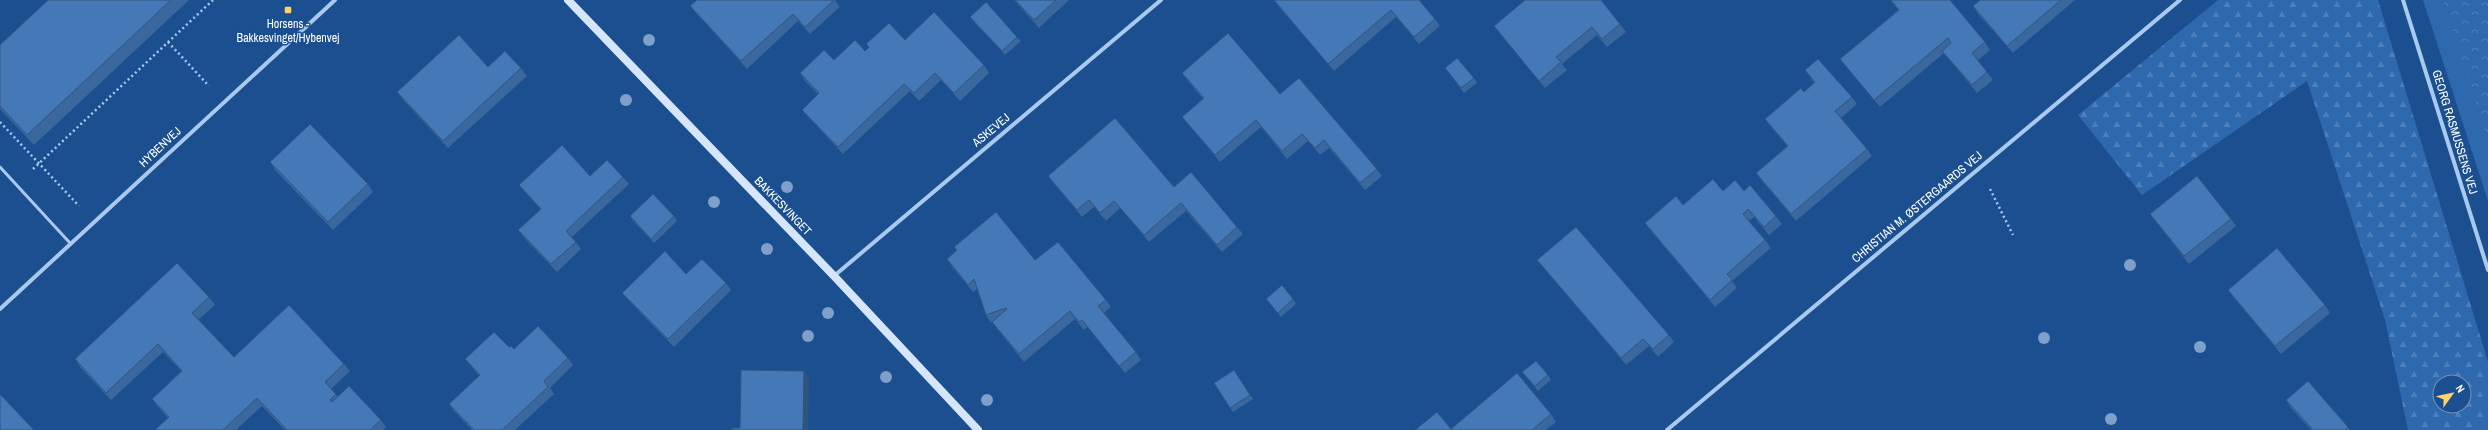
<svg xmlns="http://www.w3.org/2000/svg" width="2488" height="430" font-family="'Archivo Narrow',sans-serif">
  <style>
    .grass { fill: #2e69ad }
    .forest { fill: url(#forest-firs); fill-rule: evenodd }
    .park { fill: url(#park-crowns) }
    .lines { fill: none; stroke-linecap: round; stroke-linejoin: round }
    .path { stroke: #a9c9ee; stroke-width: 2.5; stroke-dasharray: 2 3; stroke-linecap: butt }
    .lane { stroke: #a9c9ee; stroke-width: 3 }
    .street { stroke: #a9c9ee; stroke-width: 4 }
    .secondary { stroke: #d6e6fa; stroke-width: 8 }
    .tree { fill: #7ea0ca }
    .wall { fill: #3a679d }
    .shaded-wall { fill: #305480 }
    .building { fill: #4478b7; stroke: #305480 }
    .poi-dot { fill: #ffd166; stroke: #1b4f8f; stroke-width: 1.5 }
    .labels { text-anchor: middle; stroke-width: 3; stroke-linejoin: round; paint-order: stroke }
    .poi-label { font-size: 12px; fill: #fff; stroke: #1b4f8f }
    .street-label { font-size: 12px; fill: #fff; stroke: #1b4f8f }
  </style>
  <defs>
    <pattern id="forest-firs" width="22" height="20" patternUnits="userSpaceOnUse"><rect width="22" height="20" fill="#2e69ad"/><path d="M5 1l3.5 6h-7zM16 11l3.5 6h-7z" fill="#4d80b9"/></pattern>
    <pattern id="park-crowns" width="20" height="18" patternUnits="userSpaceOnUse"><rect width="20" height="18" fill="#2e69ad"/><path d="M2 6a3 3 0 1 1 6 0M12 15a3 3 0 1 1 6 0" fill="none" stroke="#4d80b9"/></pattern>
  </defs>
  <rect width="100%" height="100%" fill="#1b4f8f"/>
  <polygon class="grass" points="2423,0 2488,0 2488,201"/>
  <path class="forest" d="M2218 0H2378L2488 362V430H2408L2385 320 2307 81 2142 195 2078 115ZM2440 382H2464V406H2440Z"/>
  <polygon class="park" points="2443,0 2488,0 2488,140"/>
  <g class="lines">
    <g class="path">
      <polyline points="168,42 209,86"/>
      <polyline points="0,122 79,206"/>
      <polyline points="33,169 213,0"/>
      <polyline points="1990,189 2013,235"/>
    </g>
    <polyline class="lane" points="0,167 70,243"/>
    <g class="street">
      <polyline points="2403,0 2488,270"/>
      <polyline points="834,276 1161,0"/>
      <polyline points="0,309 335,0"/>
      <polyline points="1667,430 2180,0"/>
    </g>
    <polyline class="secondary" points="568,0 834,276 978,430"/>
  </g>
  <g class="tree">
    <circle cx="649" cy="40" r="6"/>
    <circle cx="626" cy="100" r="6"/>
    <circle cx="787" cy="187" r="6"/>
    <circle cx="714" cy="202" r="6"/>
    <circle cx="767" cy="249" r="6"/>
    <circle cx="2130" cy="265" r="6"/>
    <circle cx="828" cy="313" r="6"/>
    <circle cx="808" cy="336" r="6"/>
    <circle cx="2044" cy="338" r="6"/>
    <circle cx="2200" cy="347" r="6"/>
    <circle cx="886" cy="377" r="6"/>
    <circle cx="987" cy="400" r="6"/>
    <circle cx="2111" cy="419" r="6"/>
  </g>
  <g class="wall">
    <polygon points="48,0 189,0 34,145 0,109 0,45"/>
    <polygon points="697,0 835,0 840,7 810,34 798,21 747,69 696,13 690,6"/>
    <polygon points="1014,0 1069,0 1039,28"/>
    <polygon points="1274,0 1419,0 1435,19 1440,26 1419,44 1396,17 1334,71 1278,6"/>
    <polygon points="1890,0 1950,0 1985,42 1990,50 1978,60 1993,80 1977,93 1948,58 1944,53 1880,107 1846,67 1840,59 1898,10"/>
    <polygon points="1980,0 2075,0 2013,53 1978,14 1973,6"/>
    <polygon points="970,17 1017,37 1021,41 1005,55 973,21"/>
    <polygon points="1620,24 1626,32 1607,47 1597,35 1562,64 1567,70 1545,88 1499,33 1494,26"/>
    <polygon points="905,40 984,65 989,73 960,101 941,80 919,101 910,91 843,154 808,117 802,110 818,94 805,81 800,73 834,60 865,51 869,47 866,44"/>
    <polygon points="488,67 521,68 527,76 448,148 403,100 397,92"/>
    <polygon points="1445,68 1474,78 1477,83 1464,93"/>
    <polygon points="1805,70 1852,97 1857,104 1841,118 1867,149 1872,156 1796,221 1761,180 1756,173 1787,146 1770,126 1765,119 1804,92 1814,83"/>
    <polygon points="1182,73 1280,94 1377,169 1382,176 1365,190 1329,148 1320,155 1308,141 1287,159 1261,127 1220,162 1188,124 1182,117 1203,99 1187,80"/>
    <polygon points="270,162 368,184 373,192 333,230 275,170"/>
    <polygon points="590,176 623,177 629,184 572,237 576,242 581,249 557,272 524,238 518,230 541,210 525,192 519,185"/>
    <polygon points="1048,176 1174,187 1237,227 1243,234 1222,252 1186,211 1149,242 1120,208 1106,221 1094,207 1082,217 1053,183"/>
    <polygon points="1723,191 1744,191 1776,216 1782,224 1769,235 1754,217 1749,221 1765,240 1771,248 1732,281 1737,288 1715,307 1650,230 1645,223 1683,205"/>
    <polygon points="2150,214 2231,219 2236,226 2189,264"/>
    <polygon points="630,216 674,216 677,221 654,243 633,221"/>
    <polygon points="954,247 1035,260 1106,300 1111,307 1104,313 1136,352 1141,360 1125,373 1087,327 1084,330 1075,319 1024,362 997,329 992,322 991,323 986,315 978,288 973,292 952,267 947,259 957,251"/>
    <polygon points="1537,260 1669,335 1674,342 1658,357 1649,346 1626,365 1543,267"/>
    <polygon points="686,274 726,283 731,290 674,347 628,300 622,293"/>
    <polygon points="2228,290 2325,305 2330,313 2281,354 2233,297"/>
    <polygon points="209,297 215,305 198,320 234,357 344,364 350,371 331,389 338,397 381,420 386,427 383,430 285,430 262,406 236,430 155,430 168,418 157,406 152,399 181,371 163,352 111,400 80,367 75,359"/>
    <polygon points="1266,299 1293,299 1296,304 1281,317"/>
    <polygon points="509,347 514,349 568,358 573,365 550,388 554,394 515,430 472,430 454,411 449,404 479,376 471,366 465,359"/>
    <polygon points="1234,370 1253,399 1233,412 1214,383"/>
    <polygon points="1522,372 1548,375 1551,380 1538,391"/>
    <polygon points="2286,400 2348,427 2350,430 2311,430 2291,408"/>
    <polygon points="1551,414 1556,422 1546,430 1415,430 1451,429"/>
  </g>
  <polygon class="shaded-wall" points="804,371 809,378 808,430 803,430"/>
  <g class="building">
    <polygon points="48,0 171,0 27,135 0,106 0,45"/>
    <polygon points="697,0 834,0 805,27 793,14 741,61 690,6"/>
    <polygon points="1015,0 1056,0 1034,20"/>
    <polygon points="1274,0 1419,0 1435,19 1414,37 1391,10 1328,64"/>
    <polygon points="1525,0 1601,0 1620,24 1602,39 1592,27 1556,57 1561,62 1539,81 1494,26"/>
    <polygon points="1891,0 1950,0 1985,42 1972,53 1987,72 1972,85 1942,51 1951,43 1948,38 1874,100 1840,59 1899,10"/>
    <polygon points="1980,0 2061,0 2007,46 1973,6"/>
    <polygon points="986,2 1017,37 1002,51 970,17"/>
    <polygon points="934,12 984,65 954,93 935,73 914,93 904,84 838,147 802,110 819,93 800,73 824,50 834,60 855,40 865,51 869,47 866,44 889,23 905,40"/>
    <polygon points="1228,33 1280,94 1299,78 1377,169 1360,183 1324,140 1315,148 1302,134 1282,151 1256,120 1215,155 1182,117 1204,98 1182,73"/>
    <polygon points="459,35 488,67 505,51 521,68 443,141 397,92"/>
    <polygon points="1457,58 1474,78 1461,88 1445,68"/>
    <polygon points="1818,59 1852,97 1835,111 1867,149 1791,214 1756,173 1788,146 1765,119 1801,88 1804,92 1815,82 1805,70"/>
    <polygon points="1115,118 1174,187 1191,172 1237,227 1217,245 1181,203 1144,235 1114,201 1100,213 1089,200 1077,210 1048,176"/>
    <polygon points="310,124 368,184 328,222 270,162"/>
    <polygon points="562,145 590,176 607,160 623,177 566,231 576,242 551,264 518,230 541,209 519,185"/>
    <polygon points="2197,176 2231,219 2184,256 2150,214"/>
    <polygon points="1713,179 1723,191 1735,180 1744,191 1750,185 1776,216 1764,227 1748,209 1743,214 1765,240 1727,274 1732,280 1710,300 1645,223 1676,196 1683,205"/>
    <polygon points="653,194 674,216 651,239 630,216"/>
    <polygon points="996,212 1035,260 1058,242 1106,300 1098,306 1136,352 1119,366 1082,320 1079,322 1070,311 1019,354 992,322 1007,309 1006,308 986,315 974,279 968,285 947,259 957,250 954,247"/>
    <polygon points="1576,227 1669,335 1653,349 1643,339 1621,358 1537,260"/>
    <polygon points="2277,248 2325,305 2275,346 2228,290"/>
    <polygon points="665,251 686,274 702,259 726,283 668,339 622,293"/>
    <polygon points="177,263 209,297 192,313 234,357 289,305 344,364 325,382 336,394 330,400 332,402 349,386 381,420 370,430 287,430 257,398 223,430 155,430 169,417 152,399 182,371 158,344 106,393 75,359"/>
    <polygon points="1282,285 1293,299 1278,313 1266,299"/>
    <polygon points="538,326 568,358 544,381 548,387 502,430 474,430 449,404 480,375 465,359 494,332 509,347 511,346 514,349"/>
    <polygon points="1536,361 1548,375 1535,386 1522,372"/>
    <polygon points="741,370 804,371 803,430 732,430 732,428 740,428"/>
    <polygon points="1234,370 1250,395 1230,408 1214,383"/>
    <polygon points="1517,373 1551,414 1532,430 1415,430 1437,412 1451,429"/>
    <polygon points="2308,381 2348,427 2345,430 2313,430 2286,400"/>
    <polygon points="0,394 34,430 0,430"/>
  </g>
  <rect class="poi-dot" x="284" y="6" width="8" height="8" rx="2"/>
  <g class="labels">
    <g class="poi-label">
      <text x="288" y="28">Horsens -<tspan x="288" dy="14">Bakkesvinget/Hybenvej</tspan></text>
    </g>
    <g class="street-label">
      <text transform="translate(991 130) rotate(-40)" y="4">ASKEVEJ</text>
      <text transform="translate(2455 132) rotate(73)" y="4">GEORG RASMUSSENS VEJ</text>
      <text transform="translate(160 147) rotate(-43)" y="4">HYBENVEJ</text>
      <text transform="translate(783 206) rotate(46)" y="4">BAKKESVINGET</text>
      <text transform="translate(1917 207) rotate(-40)" y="4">CHRISTIAN M. ØSTERGAARDS VEJ</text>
    </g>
  </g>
  <g transform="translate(2452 394) rotate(57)"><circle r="19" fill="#1b4f8f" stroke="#7695bc"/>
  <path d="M0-3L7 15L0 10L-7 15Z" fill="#ffd166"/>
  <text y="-6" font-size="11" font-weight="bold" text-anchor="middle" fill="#ffffff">N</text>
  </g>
</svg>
